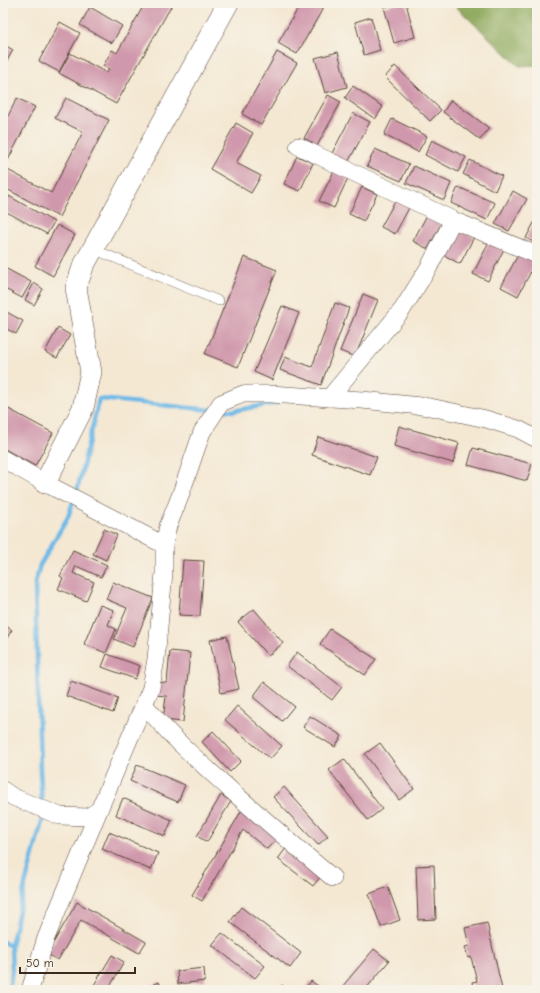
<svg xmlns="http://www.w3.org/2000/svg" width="540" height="993" font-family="'Comic Neue',sans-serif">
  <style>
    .forest { fill: #8ca85a; stroke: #64693c }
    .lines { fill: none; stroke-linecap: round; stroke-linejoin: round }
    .stream { stroke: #6eb9e7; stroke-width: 4.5 }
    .building { fill: #d098ac }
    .service-casing { stroke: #574639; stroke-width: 10 }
    .minor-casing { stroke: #574639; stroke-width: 18 }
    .tertiary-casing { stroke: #574639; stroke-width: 22 }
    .service { stroke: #fff; stroke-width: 9 }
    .minor { stroke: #fff; stroke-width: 17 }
    .tertiary { stroke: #fff; stroke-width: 21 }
  </style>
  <rect width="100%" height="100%" fill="#f7f3e8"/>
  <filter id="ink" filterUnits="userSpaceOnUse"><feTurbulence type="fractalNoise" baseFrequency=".025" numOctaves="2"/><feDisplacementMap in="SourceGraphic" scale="8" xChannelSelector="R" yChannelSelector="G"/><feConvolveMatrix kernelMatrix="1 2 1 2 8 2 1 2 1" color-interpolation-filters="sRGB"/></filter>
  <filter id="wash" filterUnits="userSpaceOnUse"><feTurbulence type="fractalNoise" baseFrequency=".012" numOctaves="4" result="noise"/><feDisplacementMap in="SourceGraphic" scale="16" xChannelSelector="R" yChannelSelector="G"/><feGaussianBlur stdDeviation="0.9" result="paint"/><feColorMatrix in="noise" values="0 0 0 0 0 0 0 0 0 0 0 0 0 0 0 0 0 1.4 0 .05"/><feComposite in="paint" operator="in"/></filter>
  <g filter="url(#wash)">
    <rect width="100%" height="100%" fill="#f4e8d3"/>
    <polygon class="forest" points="452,3 537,3 537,65 519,66"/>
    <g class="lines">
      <g class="stream">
        <polyline points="222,410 233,411 277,403"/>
        <polyline points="76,495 99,399 212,410"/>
        <polyline points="42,805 40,770 35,583 40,565 68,517 73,502"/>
        <polyline points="3,942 11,946 12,971 9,990"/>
        <polyline points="11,946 25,885 43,818 43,814"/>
      </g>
    </g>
    <g id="blocks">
      <g class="building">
        <polygon points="145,3 173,3 116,104 59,73 70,53 107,73 109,69 103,66 112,50 117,53"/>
        <polygon points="301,3 326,3 297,54 278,43"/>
        <polygon points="400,3 406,3 415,37 394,43 384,7"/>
        <polygon points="90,7 122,26 112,43 80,25"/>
        <polygon points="371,17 380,50 364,55 355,22"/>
        <polygon points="60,22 80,33 59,72 39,61"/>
        <polygon points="3,44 13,50 3,68"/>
        <polygon points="277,52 297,63 261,125 242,114"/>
        <polygon points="338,52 347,87 325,93 315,58"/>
        <polygon points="395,66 441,110 430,121 385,77"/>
        <polygon points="353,86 383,107 375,119 345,98"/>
        <polygon points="328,95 341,102 317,146 304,138"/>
        <polygon points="17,98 35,107 4,168 51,193 83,132 55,118 66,98 109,120 59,217 3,187 3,126"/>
        <polygon points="451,100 489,128 480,140 443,112"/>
        <polygon points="353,113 370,122 347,164 331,155"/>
        <polygon points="392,119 427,136 418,152 384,135"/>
        <polygon points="236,123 253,133 236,163 261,176 251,193 210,169"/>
        <polygon points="432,140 466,157 458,172 425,155"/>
        <polygon points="375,149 409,164 401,181 367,166"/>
        <polygon points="297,156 313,163 300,191 284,184"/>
        <polygon points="470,160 502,176 495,191 463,174"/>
        <polygon points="414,166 451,183 444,200 406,183"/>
        <polygon points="334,171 348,178 334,208 319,201"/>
        <polygon points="362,187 377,194 364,221 349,214"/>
        <polygon points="458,187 495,203 487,220 451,203"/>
        <polygon points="513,191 527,199 509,231 495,224"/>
        <polygon points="9,196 54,222 47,234 3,210"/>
        <polygon points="396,199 410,206 395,234 381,227"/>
        <polygon points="427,215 442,222 428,249 413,241"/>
        <polygon points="537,217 537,244 526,238"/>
        <polygon points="57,225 75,235 53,276 35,266"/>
        <polygon points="458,228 474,237 460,264 444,255"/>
        <polygon points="489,242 504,249 488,281 473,274"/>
        <polygon points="519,253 536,262 518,296 501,287"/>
        <polygon points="244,257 277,270 238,367 205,354"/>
        <polygon points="3,267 31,282 22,298 3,288"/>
        <polygon points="34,283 43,289 34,305 25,300"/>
        <polygon points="363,294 378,300 355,357 340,351"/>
        <polygon points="335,303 349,308 321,385 280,370 285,357 312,367"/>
        <polygon points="282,306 299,313 272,380 254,372"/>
        <polygon points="3,310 23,321 16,334 3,327"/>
        <polygon points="58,328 70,335 57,358 45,352"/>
        <polygon points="3,406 53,433 35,466 3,448"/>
        <polygon points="399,426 459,443 453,463 394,446"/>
        <polygon points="318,437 377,457 370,475 312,455"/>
        <polygon points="473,448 532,464 527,481 468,465"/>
        <polygon points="104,529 117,535 106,560 93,554"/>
        <polygon points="73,550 107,565 101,577 76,566 73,573 94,582 86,601 58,589 63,578 60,576"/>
        <polygon points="183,560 204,561 200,616 179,615"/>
        <polygon points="113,582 153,598 133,647 114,639 127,608 106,599"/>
        <polygon points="100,605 114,610 108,625 116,629 106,653 84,644"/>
        <polygon points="254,609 283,643 268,656 238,622"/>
        <polygon points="3,624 12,630 3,644"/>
        <polygon points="330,629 376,659 365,675 320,644"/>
        <polygon points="227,636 239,689 221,693 210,640"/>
        <polygon points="170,651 190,653 183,722 163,720 166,696 155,695 157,682 167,683"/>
        <polygon points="297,652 342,687 332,700 287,666"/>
        <polygon points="107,654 140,666 135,679 102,667"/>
        <polygon points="71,681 118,698 113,713 66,696"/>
        <polygon points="264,682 294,706 282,721 253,697"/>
        <polygon points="237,706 282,746 270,759 225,720"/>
        <polygon points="310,716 342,736 335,747 303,727"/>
        <polygon points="213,731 241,761 230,772 202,742"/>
        <polygon points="380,743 414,789 399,800 365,754"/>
        <polygon points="344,759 382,809 368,820 329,770"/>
        <polygon points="137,765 185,785 178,802 130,781"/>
        <polygon points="284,787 328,836 318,845 273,797"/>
        <polygon points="221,795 231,801 207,842 197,836"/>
        <polygon points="123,798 172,820 165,836 116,815"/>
        <polygon points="242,810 277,838 267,849 243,830 202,901 192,895"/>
        <polygon points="109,832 158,853 151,870 102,849"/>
        <polygon points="287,847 322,875 313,886 278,859"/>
        <polygon points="434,865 436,919 418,920 416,866"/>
        <polygon points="388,887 400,920 381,927 369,894"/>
        <polygon points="77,902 146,942 139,953 81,920 58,960 47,954"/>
        <polygon points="241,907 301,953 290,968 230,922"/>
        <polygon points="487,923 502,989 474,990 472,982 477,981 471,957 468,958 465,947 469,946 465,928"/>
        <polygon points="222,933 265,966 255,978 212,945"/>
        <polygon points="374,949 389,961 365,990 344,990 341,988"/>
        <polygon points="112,955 124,962 108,990 91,990"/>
        <polygon points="204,968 205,981 178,984 177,971"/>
        <polygon points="311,981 324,990 304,990"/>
        <polygon points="159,982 163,990 152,990 151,986"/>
        <polygon points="282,985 289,990 278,990"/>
      </g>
    </g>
  </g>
  <g filter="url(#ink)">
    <use href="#blocks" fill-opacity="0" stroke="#574639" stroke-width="1"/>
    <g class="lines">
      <defs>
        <polyline id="service" points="93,249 219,301"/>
        <g id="minor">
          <polyline points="298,146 453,220 537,255"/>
          <polyline points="329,398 402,310 429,267 453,220"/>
          <polyline points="3,459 45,483 164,545 168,526 179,499 202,432 221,403 243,394 270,394 362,400 430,407 486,419 518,429 537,439"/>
          <path d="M144 704C170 737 202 764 233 792 266 821 299 850 333 878"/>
          <polyline points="3,790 13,797 60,816 88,817 99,810 151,688 156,659 164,573 164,545"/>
          <polyline points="30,990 46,938 99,810"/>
        </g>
        <polyline id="tertiary" points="45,483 83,408 91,372 76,288 83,267 228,3"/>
      </defs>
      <use href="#service" class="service-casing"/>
      <use href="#minor" class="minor-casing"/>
      <use href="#tertiary" class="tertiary-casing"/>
      <use href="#service" class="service"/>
      <use href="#minor" class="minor"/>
      <use href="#tertiary" class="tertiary"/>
    </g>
  </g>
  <rect width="540" height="993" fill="none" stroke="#f7f3e8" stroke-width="16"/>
  <path d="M20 967v6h115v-6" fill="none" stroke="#3b2a1e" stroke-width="2"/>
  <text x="26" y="967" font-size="12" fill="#3b2a1e" stroke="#f7f3e8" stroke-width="3" paint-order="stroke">50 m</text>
</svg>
